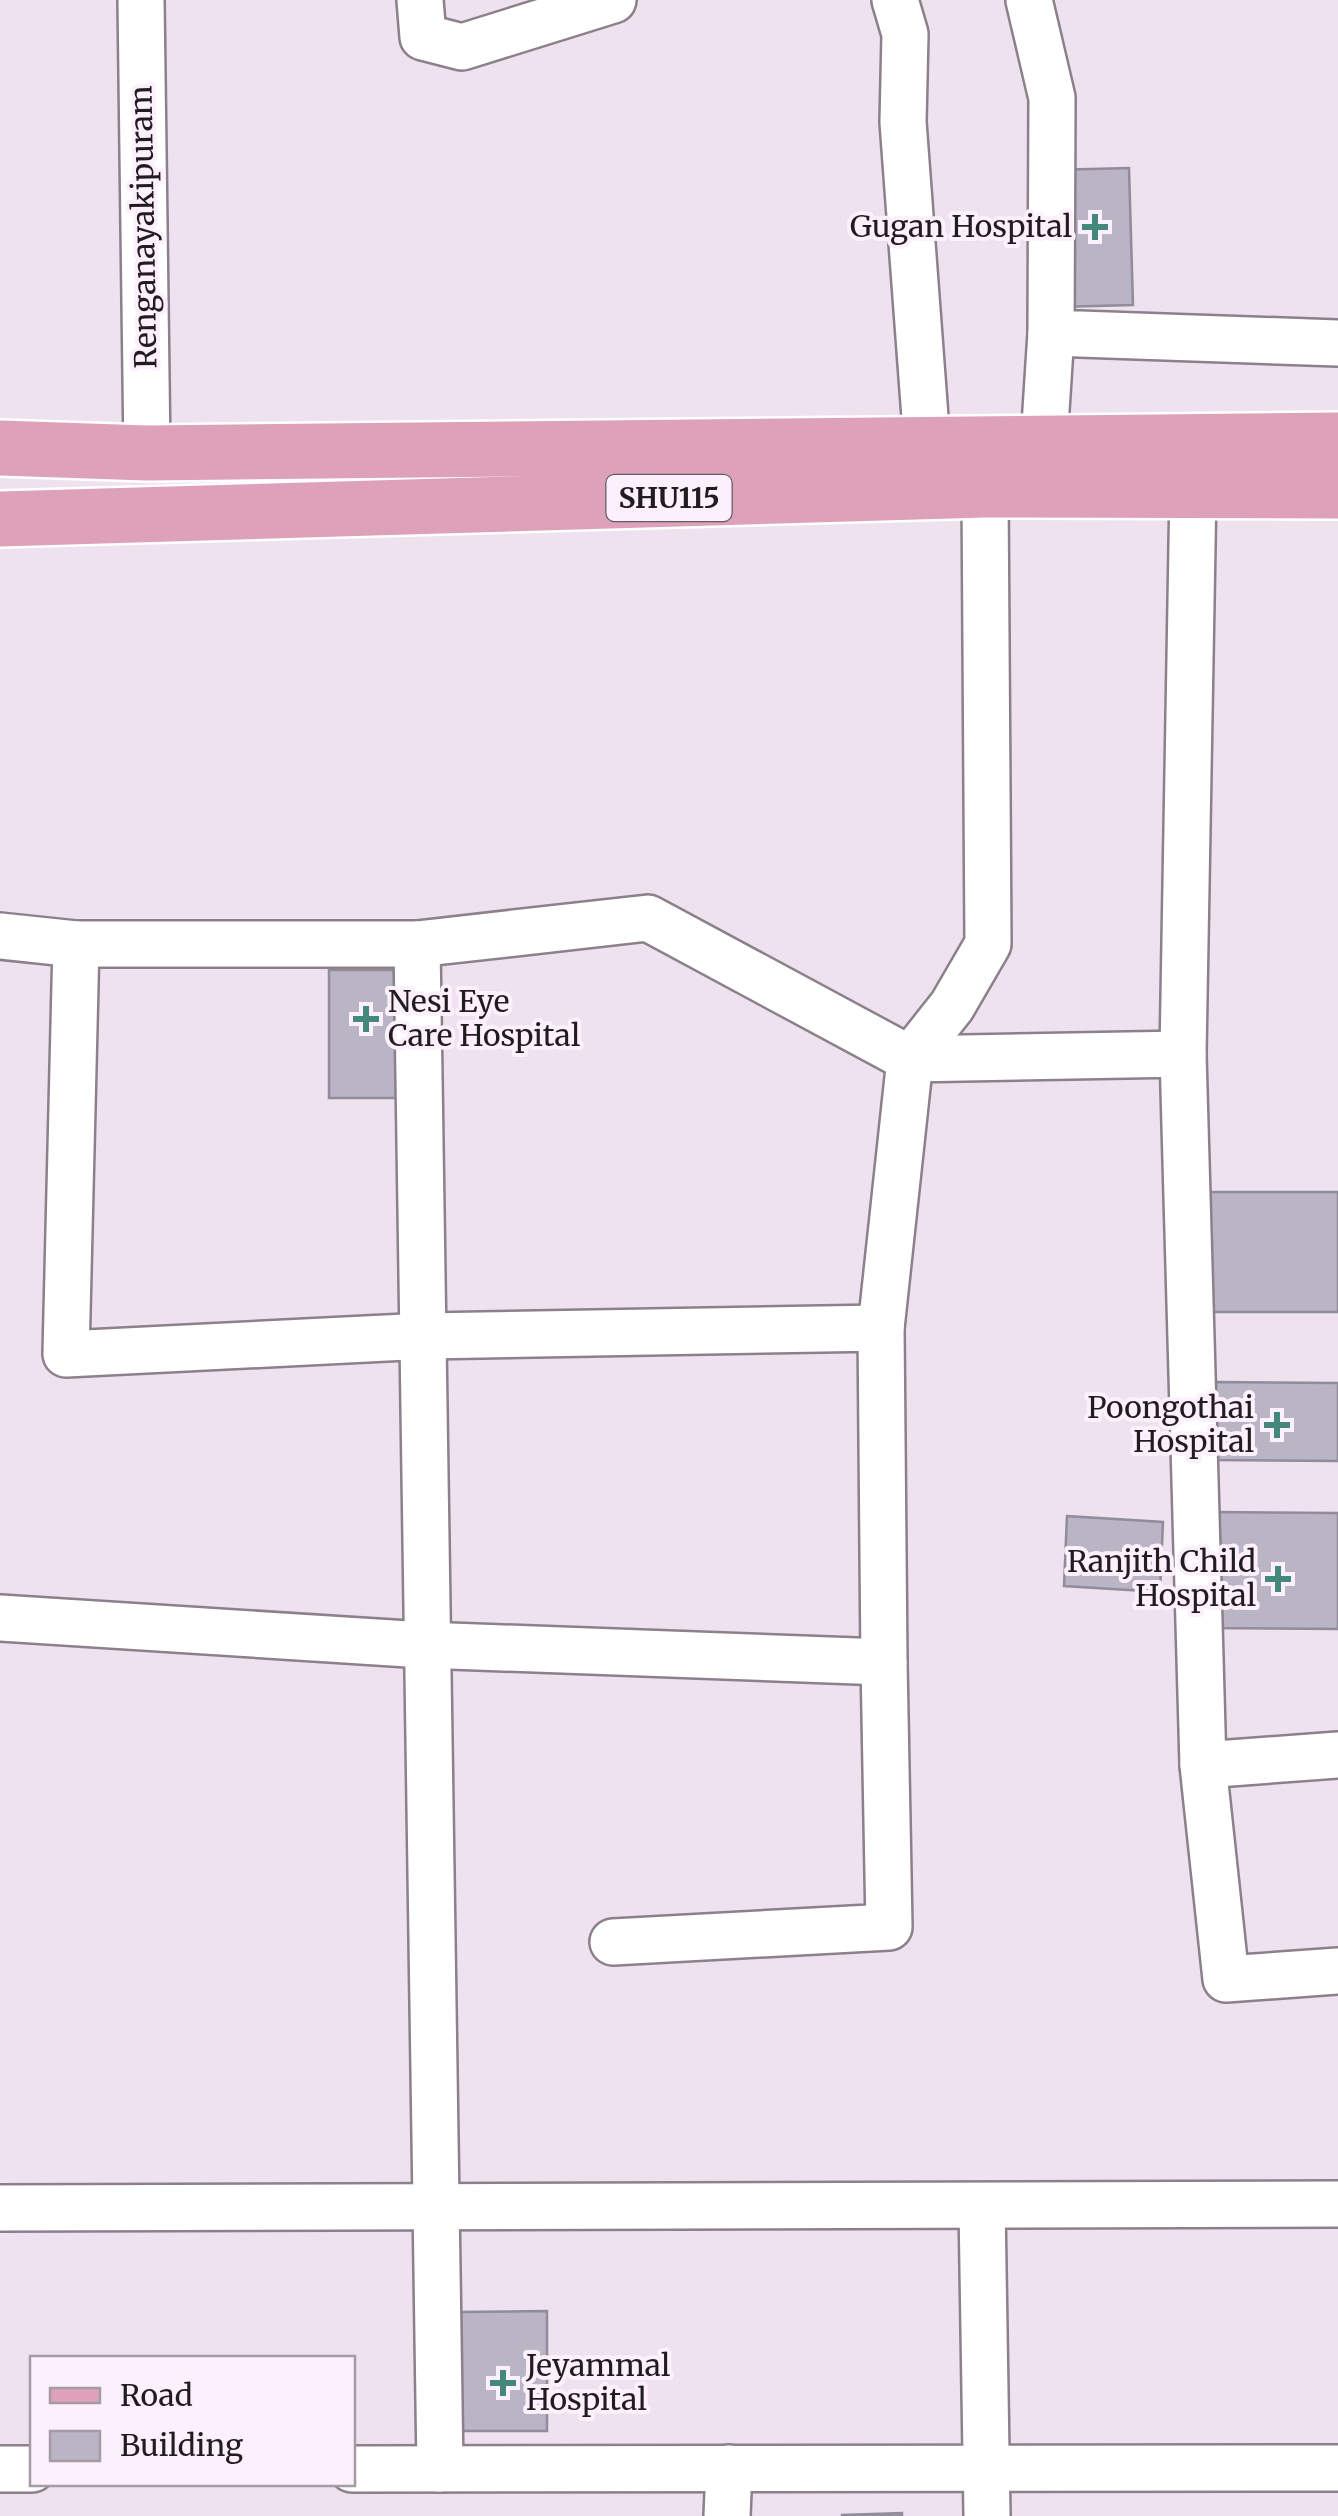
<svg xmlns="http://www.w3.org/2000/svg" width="1338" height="2516" font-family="Merriweather,serif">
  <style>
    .building { fill: #b9b5c4; stroke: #908c9a; stroke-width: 2.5 }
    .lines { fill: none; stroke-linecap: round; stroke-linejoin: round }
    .minor-casing { stroke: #8c808b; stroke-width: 50 }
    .major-casing { stroke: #fff; stroke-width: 60 }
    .minor { stroke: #fff; stroke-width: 45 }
    .major { stroke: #dda1ba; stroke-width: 55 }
    .poi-dot { fill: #44887c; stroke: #fcf0fc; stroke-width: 4 }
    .labels { text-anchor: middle; stroke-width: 8; stroke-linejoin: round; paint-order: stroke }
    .shield { fill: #fcf0fc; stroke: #635c62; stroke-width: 2.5 }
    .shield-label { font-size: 28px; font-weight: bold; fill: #211c20 }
    .street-label { font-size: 30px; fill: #211c20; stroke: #fcf0fc }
    .poi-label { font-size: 30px; fill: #211c20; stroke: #fcf0fc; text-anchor: end }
  </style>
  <rect width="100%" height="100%" fill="#efe2ef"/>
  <g class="building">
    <polygon points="1129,168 1133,305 1056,307 1051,170"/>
    <polygon points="329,970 398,970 397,1098 329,1098"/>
    <rect x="1209" y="1192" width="129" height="120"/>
    <polygon points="1215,1382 1338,1383 1338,1461 1215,1460"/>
    <polygon points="1210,1512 1338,1513 1338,1629 1209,1628"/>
    <polygon points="1067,1516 1163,1522 1160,1592 1064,1586"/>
    <polygon points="547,2311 547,2431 454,2431 454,2312"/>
    <polygon points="902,2513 902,2516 842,2516 842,2515"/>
  </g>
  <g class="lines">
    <defs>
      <g id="minor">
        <polyline points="141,0 147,453"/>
        <polyline points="420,0 423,37 462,47 613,0"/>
        <polyline points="895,0 905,34 903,122 927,444"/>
        <polyline points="1029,0 1052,98 1051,333 1338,343"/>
        <polyline points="1044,441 1051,333"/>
        <polyline points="0,936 76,944"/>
        <polyline points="417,944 440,2469"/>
        <polyline points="1183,1054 1193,489"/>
        <polyline points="881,1328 910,1059 952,1006 988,944 985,490"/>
        <polyline points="0,1618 424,1645 884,1662 881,1328 426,1336 66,1354 76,944 417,944 648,918 910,1059 1183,1054 1203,1765 1338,1755"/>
        <polyline points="1203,1765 1226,1979 1338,1971"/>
        <polyline points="613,1942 889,1927 884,1662"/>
        <polyline points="982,2206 987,2516"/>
        <polyline points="0,2208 1338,2204"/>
        <polyline points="0,2469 32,2469"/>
        <polyline points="352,2469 1338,2468"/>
        <polyline points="727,2516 729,2468"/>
      </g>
      <g id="major">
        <polyline points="0,448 147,453 1338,440"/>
        <polyline points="0,519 985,490 1338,491"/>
      </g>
    </defs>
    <use href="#minor" class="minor-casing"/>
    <use href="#major" class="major-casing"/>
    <use href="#minor" class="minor"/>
    <use href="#major" class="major"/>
  </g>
  <g class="poi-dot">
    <path d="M1090 212h10v10h10v10h-10v10h-10v-10h-10v-10h10z"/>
    <path d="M361 1004h10v10h10v10h-10v10h-10v-10h-10v-10h10z"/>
    <path d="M1272 1410h10v10h10v10h-10v10h-10v-10h-10v-10h10z"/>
    <path d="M1273 1564h10v10h10v10h-10v10h-10v-10h-10v-10h10z"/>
    <path d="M498 2368h10v10h10v10h-10v10h-10v-10h-10v-10h10z"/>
  </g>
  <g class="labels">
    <rect class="shield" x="606.5" y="475" width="125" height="46" rx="8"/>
    <g class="shield-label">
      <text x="669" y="508">SHU115</text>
    </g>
    <g class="street-label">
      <text transform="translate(144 227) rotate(-91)" y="10">Renganayakipuram</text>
    </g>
    <g class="poi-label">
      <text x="1072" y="237">Gugan Hospital</text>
      <text x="388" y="1012" text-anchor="start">Nesi Eye<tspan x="388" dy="34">Care Hospital</tspan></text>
      <text x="1254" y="1418">Poongothai<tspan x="1254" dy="34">Hospital</tspan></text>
      <text x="1256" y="1572">Ranjith Child<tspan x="1256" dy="34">Hospital</tspan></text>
      <text x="526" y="2376" text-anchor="start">Jeyammal<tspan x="526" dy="34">Hospital</tspan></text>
    </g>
  </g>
  <rect x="30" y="2356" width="325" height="130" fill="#fcf0fc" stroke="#a49ba4" stroke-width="2.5"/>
  <rect x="50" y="2388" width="50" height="15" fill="#dda1ba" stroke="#a49ba4" stroke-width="2.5"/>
  <text x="120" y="2406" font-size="30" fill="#211c20">Road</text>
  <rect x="50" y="2431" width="50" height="30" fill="#b9b5c4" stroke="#a49ba4" stroke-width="2.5"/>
  <text x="120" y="2456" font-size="30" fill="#211c20">Building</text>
</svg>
